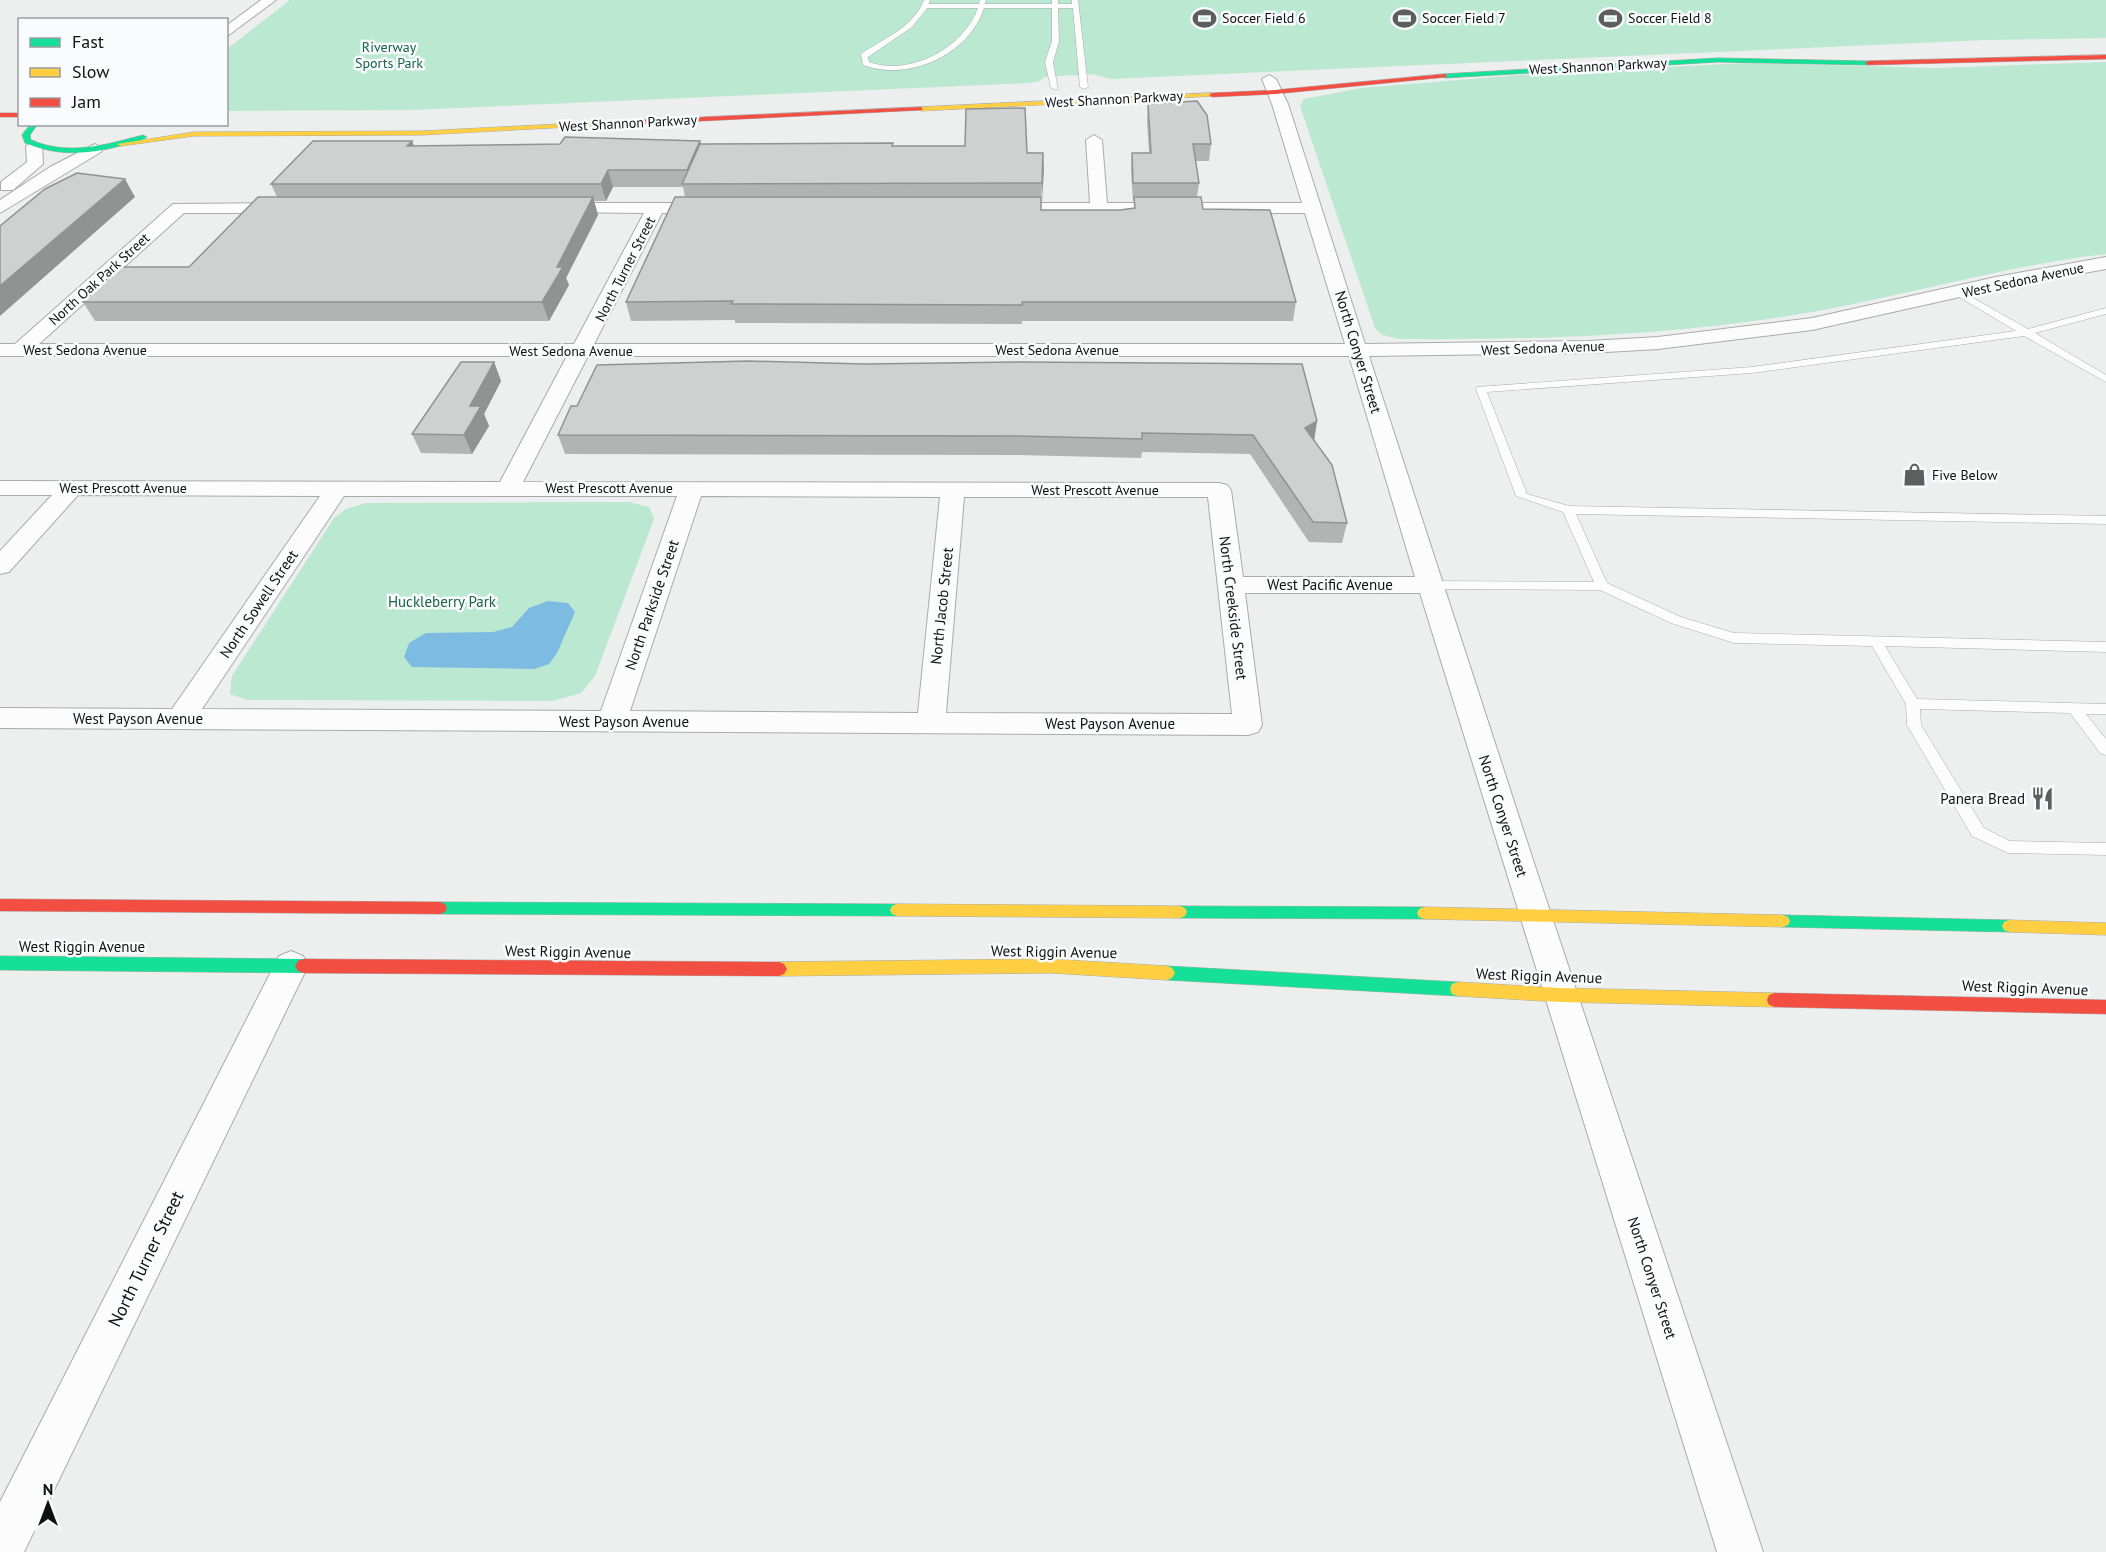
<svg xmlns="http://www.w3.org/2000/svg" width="2106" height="1552" font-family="'PT Sans',sans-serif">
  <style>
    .green { fill: #bae8d1 }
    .water { fill: #7dbbe3 }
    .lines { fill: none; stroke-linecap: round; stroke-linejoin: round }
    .lane-casing { stroke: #aaaaab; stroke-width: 1 }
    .street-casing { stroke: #aaaaab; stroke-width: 2 }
    .fast-casing { stroke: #aaaaab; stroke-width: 1 }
    .slow-casing { stroke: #aaaaab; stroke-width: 1 }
    .jam-casing { stroke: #aaaaab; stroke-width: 1 }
    .lane { fill: #fcfcfc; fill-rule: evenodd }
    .street { fill: #fcfcfc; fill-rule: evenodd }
    .fast { fill: #16e098; fill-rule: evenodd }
    .slow { fill: #ffcf43; fill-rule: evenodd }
    .jam { fill: #f24e42; fill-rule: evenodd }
    .wall { fill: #b2b3b3 }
    .shaded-wall { fill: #919292 }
    .building { fill: #cfd0d0; stroke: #919292; stroke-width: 1.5 }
    .labels { text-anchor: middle; stroke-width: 5; stroke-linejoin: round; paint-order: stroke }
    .far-poi-label { font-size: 14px; fill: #101111; stroke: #f9fbfd; text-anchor: start }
    .far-park-label { font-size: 14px; fill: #176444; stroke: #f9fbfd }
    .far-street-label { font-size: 14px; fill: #101111; stroke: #f9fbfd }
    .street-label { font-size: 15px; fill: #101111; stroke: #f9fbfd }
    .park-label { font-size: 15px; fill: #176444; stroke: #f9fbfd }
    .poi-label { font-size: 15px; fill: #101111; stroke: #f9fbfd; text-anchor: end }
    .near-street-label { font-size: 18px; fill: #101111; stroke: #f9fbfd }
  </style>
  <rect width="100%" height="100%" fill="#edeeee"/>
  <g class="green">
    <polygon points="290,0 2106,0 2106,38 1985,40 1110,79 1092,74 1044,77 1040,81 1028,83 413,110 227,111 227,49"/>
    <path d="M2106 62V254C2001 266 1899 298 1794 315 1663 336 1531 340 1399 339L1382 335 1375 328 1300 106 1304 99 1361 88 1532 74 1747 63 1936 68Z"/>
    <polygon points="628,502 649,507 654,519 595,676 581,693 553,701 247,700 230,694 232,676 334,518 346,509 366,503"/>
  </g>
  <polygon class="water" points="548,601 568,603 575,612 557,653 549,664 534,669 412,667 404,657 409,643 426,633 493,632 512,627 529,608"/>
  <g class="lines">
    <defs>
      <g id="lane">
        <path d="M924 0H930L929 4H979L980 0H986L985 4H1052V0H1058V4H1072V0H1078L1088 87 1084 89 1080 87 1073 8H1058L1059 41 1053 62 1058 90 1051 88 1045 62 1052 41V8H984C969 55 908 82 863 65L861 54C884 38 913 28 924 0ZM927 8H978C964 48 909 77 869 62L868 57 912 27Z"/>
        <polygon points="1959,290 2028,329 2106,308 2106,314 2035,333 2106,375 2106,382 2024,336 1752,373 1487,392 1527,494 1569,506 2106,516 2106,524 1576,514 1607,583 1681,617 1734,633 2106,642 2106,652 1885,646 1917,699 2106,704 2106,714 2086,714 2106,739 2106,755 2101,754 2070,713 1920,709 1921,725 1984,828 2010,841 2106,843 2106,855 2008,853 1972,836 1907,725 1906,704 1872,646 1734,643 1671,623 1600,590 1430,589 1424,585 1430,581 1594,582 1563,512 1516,496 1476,389 1477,387 1752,367 2016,331 1956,295 1956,291"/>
      </g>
      <g id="street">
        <polygon points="261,0 276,0 226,37 226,26"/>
        <path d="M1269 75 1276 79 1288 104 1365 344 1589 341 1658 337 1812 318 1996 277 2106 257V269L1996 289 1812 330 1658 349 1589 353 1369 356 1534 863 1763 1552H1717L1420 593H1245L1262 725 1258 732 1248 735 0 728V708L172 709 320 496 78 495 9 572 0 574V551L52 495H0V481L500 482 567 356H0V344H15L173 204 287 203 296 208 287 213H184L39 344H574L644 213 551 212 548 208 557 203H710L719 208 710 213H662L594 344H1345L1305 213H1001L992 208 1001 203H1090L1086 140 1094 135 1102 140 1107 203H1302L1272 104 1262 79ZM588 356H1349L1415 577H1243L1231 490 1227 485 1219 483 523 482ZM344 496H677L601 711 202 709ZM701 496 940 497 918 713 630 711ZM964 497H1208L1232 714 946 713Z"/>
        <polygon points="34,141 42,146 43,164 13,190 1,190 1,182 27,162 26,146"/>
        <polygon points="95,144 103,149 101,152 0,213 0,200 50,167"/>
        <polygon points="291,951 303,956 308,966 303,976 24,1552 0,1552 0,1502 279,956"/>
      </g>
      <g id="fast">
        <polygon points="1718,58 1868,61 1871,63 1868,65 1718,62 1445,78 1442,76 1445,74"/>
        <path d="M31 124H38L30 135 31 140C70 156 104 145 143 135L147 137C139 142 129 144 120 146 87 155 57 156 25 143L22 135Z"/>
        <polygon points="440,902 897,904 902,906 904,910 902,914 897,916 440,914 435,912 433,908 435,904"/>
        <polygon points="1180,906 1424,907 1429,909 1431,913 1429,917 1424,919 1180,918 1175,916 1173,912 1175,908"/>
        <polygon points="1783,915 2009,920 2014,922 2016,926 2014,930 2009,932 1783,927 1778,925 1776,921 1778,917"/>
        <polygon points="0,956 303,959 308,961 311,966 308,971 303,973 0,970"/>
        <polygon points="1167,966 1458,982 1464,984 1466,989 1464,994 1458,996 1167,980 1162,978 1159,973 1162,968"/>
      </g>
      <g id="slow">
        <polygon points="1212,93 1214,96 921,111 918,109 921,107"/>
        <polygon points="641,120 643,121 643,123 422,135 194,136 121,146 117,144 194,132 422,131"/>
        <polygon points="897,904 1180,906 1185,908 1187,912 1185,916 1180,918 897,916 892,914 890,910 892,906"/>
        <polygon points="1424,907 1783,915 1788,917 1790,921 1788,925 1783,927 1424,919 1419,917 1417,913 1419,909"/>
        <polygon points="2009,920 2106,923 2106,935 2009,932 2004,930 2002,926 2004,922"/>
        <polygon points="1051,959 1167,966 1172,968 1175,973 1172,978 1167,980 1051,973 779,976 774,974 771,969 774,964 779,962"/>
        <polygon points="1458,982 1560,988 1775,993 1781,995 1783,1000 1781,1005 1775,1007 1560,1002 1458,996 1452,994 1450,989 1452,984"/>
      </g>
      <g id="jam">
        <polygon points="2106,55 2106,59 1868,65 1865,63 1868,61"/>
        <polygon points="1445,74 1447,77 1275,94 1212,97 1209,95 1212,93 1275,90"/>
        <polygon points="921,107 923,110 641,124 637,122 641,120"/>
        <rect x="0" y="113" width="20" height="4"/>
        <polygon points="0,899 440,902 445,904 447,908 445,912 440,914 0,911"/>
        <polygon points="303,959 779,962 784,964 787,969 784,974 779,976 303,973 298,971 295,966 298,961"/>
        <polygon points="1775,993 2106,1000 2106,1014 1775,1007 1769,1005 1767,1000 1769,995"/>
      </g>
    </defs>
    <use href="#lane" class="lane-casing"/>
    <use href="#street" class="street-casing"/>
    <use href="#fast" class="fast-casing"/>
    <use href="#slow" class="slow-casing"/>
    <use href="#jam" class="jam-casing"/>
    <use href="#lane" class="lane"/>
    <use href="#street" class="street"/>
    <use href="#fast" class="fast"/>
    <use href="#slow" class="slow"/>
    <use href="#jam" class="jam"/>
  </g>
  <g class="wall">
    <polygon points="1148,104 1211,144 1209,161 1195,161 1199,183 1197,197 1203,209 1296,302 1293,321 1022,321 1022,324 735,323 735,320 631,321 626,302 685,197 683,187 613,187 606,201 594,201 598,215 566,278 569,285 549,321 95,321 83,302 189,267 277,197 271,184 412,141 414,146 560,144 700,141 701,144 893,146 1043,153 1041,210 1120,210 1134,208 1134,201 1133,201 1131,170 1132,153 1149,153 1147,121"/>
    <polygon points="494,362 501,381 484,414 489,426 472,454 421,453 412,434"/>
    <polygon points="1317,421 1314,440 1347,523 1342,543 1309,542 1250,454 1142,452 1141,458 1018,455 565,454 558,435"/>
  </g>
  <g class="shaded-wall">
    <polygon points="412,141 419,158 407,146"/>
    <polygon points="700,141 704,158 690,184 687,170"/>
    <polygon points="1043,153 1044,170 1042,201 1042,183"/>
    <polygon points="608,170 613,187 606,201 601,184"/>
    <polygon points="125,179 135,197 0,316 0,286"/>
    <polygon points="593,197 598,215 566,278 569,285 549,321 542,302 557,267"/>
    <polygon points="494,362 501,381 484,414 489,426 472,454 464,435 470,406"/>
    <polygon points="1317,421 1314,441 1305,428"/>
  </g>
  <g class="building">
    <polygon points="1197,101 1207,115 1211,144 1193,144 1199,183 1133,183 1132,153 1151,153 1148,104"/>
    <polygon points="1025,108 1027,153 1043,153 1042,183 682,184 700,144 893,143 892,146 965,146 966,109"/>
    <polygon points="565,137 700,141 687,170 608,170 601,184 271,184 313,141 412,141 407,146 560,144"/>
    <polygon points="77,173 125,179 0,286 0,226 45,189"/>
    <polygon points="258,197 593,197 557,267 563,267 542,302 83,302 119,267 189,267"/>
    <polygon points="675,197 1041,197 1041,210 1120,210 1135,208 1134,197 1201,197 1203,209 1270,210 1296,302 1022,302 1022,305 731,304 733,301 626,302"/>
    <polygon points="748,361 864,364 1020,362 1302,364 1317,421 1305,428 1332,465 1347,523 1313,522 1253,435 1142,433 1142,439 1017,436 558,435 571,406 577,406 597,365"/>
    <polygon points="461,362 494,362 470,406 481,406 464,435 412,434"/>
  </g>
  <defs>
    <symbol id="stadium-bare" viewBox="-9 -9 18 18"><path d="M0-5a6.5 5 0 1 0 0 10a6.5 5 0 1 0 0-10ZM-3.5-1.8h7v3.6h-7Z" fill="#5d5e5e" stroke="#f9fbfd" stroke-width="2.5" paint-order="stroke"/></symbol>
    <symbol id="shop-bare" viewBox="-9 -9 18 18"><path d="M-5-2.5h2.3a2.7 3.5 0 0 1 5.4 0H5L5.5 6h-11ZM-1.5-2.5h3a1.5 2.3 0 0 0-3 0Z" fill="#5d5e5e" stroke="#f9fbfd" stroke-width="2.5" paint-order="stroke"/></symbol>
    <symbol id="restaurant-bare" viewBox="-9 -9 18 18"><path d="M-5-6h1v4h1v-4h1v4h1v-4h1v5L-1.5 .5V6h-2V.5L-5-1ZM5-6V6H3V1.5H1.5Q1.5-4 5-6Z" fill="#5d5e5e" stroke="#f9fbfd" stroke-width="2.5" paint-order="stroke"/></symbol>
  </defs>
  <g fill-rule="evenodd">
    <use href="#stadium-bare" x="1188" y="2" width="33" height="33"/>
    <use href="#stadium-bare" x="1388" y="2" width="33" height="33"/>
    <use href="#stadium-bare" x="1594" y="2" width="33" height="33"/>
    <use href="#shop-bare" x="1898" y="458" width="33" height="33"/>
    <use href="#restaurant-bare" x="2026" y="782" width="33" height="33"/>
  </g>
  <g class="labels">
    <g class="far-poi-label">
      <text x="1222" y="23">Soccer Field 6</text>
      <text x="1422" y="23">Soccer Field 7</text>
      <text x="1628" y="23">Soccer Field 8</text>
      <text x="1932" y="480">Five Below</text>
    </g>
    <g class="far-park-label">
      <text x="389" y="52">Riverway<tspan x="389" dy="16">Sports Park</tspan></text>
    </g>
    <g class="far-street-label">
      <text transform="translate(1598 66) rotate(-3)" y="5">West Shannon Parkway</text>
      <text transform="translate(1114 99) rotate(-3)" y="5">West Shannon Parkway</text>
      <text transform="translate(628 123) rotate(-3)" y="5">West Shannon Parkway</text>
      <text transform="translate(625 269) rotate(-63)" y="5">North Turner Street</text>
      <text transform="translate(99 279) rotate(-42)" y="5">North Oak Park Street</text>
      <text transform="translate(2023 280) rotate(-12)" y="5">West Sedona Avenue</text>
      <text transform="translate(1543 348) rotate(-2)" y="5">West Sedona Avenue</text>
      <text x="85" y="355">West Sedona Avenue</text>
      <text x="1057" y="355">West Sedona Avenue</text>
      <text x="571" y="356">West Sedona Avenue</text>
      <text x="123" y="493">West Prescott Avenue</text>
      <text x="609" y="493">West Prescott Avenue</text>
      <text x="1095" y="495">West Prescott Avenue</text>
    </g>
    <g class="street-label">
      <text transform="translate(1358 352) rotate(73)" y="5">North Conyer Street</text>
      <text x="1330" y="590">West Pacific Avenue</text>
      <text transform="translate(259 604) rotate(-56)" y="5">North Sowell Street</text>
      <text transform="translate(652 605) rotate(-71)" y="5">North Parkside Street</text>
      <text transform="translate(942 606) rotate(-84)" y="5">North Jacob Street</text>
      <text transform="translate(1233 608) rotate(83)" y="5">North Creekside Street</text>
      <text x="138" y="724">West Payson Avenue</text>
      <text x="624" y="727">West Payson Avenue</text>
      <text x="1110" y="729">West Payson Avenue</text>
      <text transform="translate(1503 816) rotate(72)" y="5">North Conyer Street</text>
      <text x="82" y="952">West Riggin Avenue</text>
      <text transform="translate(568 952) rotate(1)" y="5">West Riggin Avenue</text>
      <text transform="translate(1054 952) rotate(1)" y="5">West Riggin Avenue</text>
      <text transform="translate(1539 976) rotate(2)" y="5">West Riggin Avenue</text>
      <text transform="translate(2025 988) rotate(2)" y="5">West Riggin Avenue</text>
      <text transform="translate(1652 1278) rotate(72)" y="5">North Conyer Street</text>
    </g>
    <g class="park-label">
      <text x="442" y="607">Huckleberry Park</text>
    </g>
    <g class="poi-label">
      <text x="2025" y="804">Panera Bread</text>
    </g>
    <g class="near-street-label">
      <text transform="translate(146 1259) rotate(-64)" y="6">North Turner Street</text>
    </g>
  </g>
  <rect x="18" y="18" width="210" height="108" fill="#f9fbfd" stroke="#9c9d9f" stroke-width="1.5"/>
  <rect x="30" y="38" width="30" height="9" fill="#16e098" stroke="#9c9d9f" stroke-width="1.5"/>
  <text x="72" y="48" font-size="18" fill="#101111">Fast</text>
  <rect x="30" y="68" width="30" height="9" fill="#ffcf43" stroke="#9c9d9f" stroke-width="1.5"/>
  <text x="72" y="78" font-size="18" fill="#101111">Slow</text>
  <rect x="30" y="98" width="30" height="9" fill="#f24e42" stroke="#9c9d9f" stroke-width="1.5"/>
  <text x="72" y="108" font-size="18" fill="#101111">Jam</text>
  <g transform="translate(48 1504)" stroke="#f9fbfd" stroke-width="4.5" paint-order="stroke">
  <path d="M0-4.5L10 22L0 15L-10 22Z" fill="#101111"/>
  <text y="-9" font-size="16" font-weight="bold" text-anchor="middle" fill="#101111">N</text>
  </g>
</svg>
